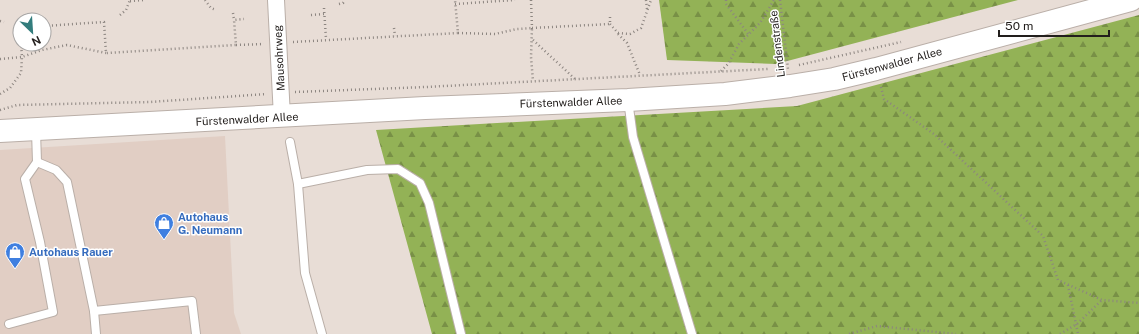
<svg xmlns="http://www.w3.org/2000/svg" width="1139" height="334" font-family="'Public Sans',sans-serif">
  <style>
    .built { fill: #e1cec4 }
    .forest { fill: url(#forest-firs) }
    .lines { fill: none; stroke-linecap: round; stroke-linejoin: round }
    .service-casing { stroke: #baafa8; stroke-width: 10 }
    .minor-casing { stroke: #baafa8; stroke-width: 18 }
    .secondary-casing { stroke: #baafa8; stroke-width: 24 }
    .path { stroke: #8c8580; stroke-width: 2.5; stroke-dasharray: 1 3; stroke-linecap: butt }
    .service { stroke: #fff; stroke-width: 8 }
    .minor { stroke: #fff; stroke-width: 16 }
    .secondary { stroke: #fff; stroke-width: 22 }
    .labels { text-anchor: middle; stroke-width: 3; stroke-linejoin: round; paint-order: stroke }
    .street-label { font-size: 11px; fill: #221e1c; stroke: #fff }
    .shop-label { font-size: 11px; font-weight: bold; fill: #366cbe; stroke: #fff; text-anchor: start }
  </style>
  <defs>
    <pattern id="forest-firs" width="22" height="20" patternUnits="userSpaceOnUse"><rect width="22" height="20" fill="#93b256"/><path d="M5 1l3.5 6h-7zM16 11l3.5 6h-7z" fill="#789046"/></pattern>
  </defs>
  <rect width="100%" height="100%" fill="#e8ddd6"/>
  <polygon class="built" points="225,136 234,313 241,334 0,334 0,150"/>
  <g class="forest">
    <polygon points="659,0 1018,0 776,64 667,60"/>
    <polygon points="1139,15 1139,334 432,334 376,130 797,106"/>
  </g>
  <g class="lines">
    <defs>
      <g id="service">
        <polyline points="628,100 633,137 692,334"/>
        <polyline points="36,131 37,162 56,170 67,182 94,311 192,301 196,334"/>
        <polyline points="290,142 298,184 305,273 322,334"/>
        <polyline points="298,184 367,170 398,169 420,183 429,203 461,334"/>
        <polyline points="94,311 96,334"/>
        <polyline points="9,324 53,312 40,242 25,179 37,162"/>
      </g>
      <polyline id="minor" points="276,0 282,117"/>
      <polyline id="secondary" points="0,131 425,108 628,100 725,94 790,86 834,79 876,69 1131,0"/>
    </defs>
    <use href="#service" class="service-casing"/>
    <use href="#minor" class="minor-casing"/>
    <use href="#secondary" class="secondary-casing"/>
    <g class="path">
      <polyline points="205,0 211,8 216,10"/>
      <polyline points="531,0 532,28 610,24 610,16"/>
      <polyline points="646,0 647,9"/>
      <polyline points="726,0 726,4 749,35"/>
      <polyline points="780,0 788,69"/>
      <polyline points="130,1 144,0"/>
      <polyline points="339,4 343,3 345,0"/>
      <polyline points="455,4 515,0"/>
      <polyline points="324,8 326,39"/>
      <polyline points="233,13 234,20"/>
      <polyline points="120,15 126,10 130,0"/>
      <polyline points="311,15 324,14"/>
      <polyline points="0,21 4,22"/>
      <polyline points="610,24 618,33 630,34 641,28 651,0"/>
      <polyline points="44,26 104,22 106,53 236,45 234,20 244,19"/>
      <polyline points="20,27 20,35"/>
      <polyline points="394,28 395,36"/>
      <polyline points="458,33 495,34 517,29 532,28 531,57 533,81"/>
      <polyline points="618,34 627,43 640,75"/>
      <polyline points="533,40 575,79"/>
      <polyline points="293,42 458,33 455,0"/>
      <polyline points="236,45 264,44"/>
      <polyline points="0,59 22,57 21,44"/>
      <polyline points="799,65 901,42"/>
      <polyline points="721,71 728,64 739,44 760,23 774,0"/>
      <polyline points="881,87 884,99 934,134 1043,236 1058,280 1102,300 1139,303"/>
      <polyline points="295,92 426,87 768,69"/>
      <polyline points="0,94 10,88 21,73 22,57 42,50 67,45 106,53"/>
      <polyline points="0,110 17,105 150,102 267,94"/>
      <polyline points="1068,285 1078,334"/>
      <polyline points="849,334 877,326 956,334"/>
      <polyline points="1060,334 1077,324 1102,300"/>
    </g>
    <use href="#service" class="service"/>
    <use href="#minor" class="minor"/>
    <use href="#secondary" class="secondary"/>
  </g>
  <defs>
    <symbol id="shop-pin" viewBox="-11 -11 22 30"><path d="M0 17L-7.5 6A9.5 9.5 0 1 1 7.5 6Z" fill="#3f7fe0" stroke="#fff"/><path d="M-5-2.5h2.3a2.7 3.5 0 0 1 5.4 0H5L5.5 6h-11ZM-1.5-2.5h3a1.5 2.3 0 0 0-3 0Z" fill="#fff"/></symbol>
  </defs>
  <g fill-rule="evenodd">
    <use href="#shop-pin" x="153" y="212" width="22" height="30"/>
    <use href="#shop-pin" x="4" y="241" width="22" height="30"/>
  </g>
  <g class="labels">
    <g class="street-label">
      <text transform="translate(777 44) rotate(-97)" y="4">Lindenstraße</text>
      <text transform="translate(279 58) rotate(-93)" y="4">Mausohrweg</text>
      <text transform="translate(892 64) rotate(-15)" y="4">Fürstenwalder Allee</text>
      <text transform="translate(571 102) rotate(-2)" y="4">Fürstenwalder Allee</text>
      <text transform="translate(247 119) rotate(-3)" y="4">Fürstenwalder Allee</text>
    </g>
    <g class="shop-label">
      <text x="178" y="221">Autohaus<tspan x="178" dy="13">G. Neumann</tspan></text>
      <text x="29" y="256">Autohaus Rauer</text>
    </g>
  </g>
  <g transform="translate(32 32) rotate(155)"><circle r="19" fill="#ffffff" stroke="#a7a5a4"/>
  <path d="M0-3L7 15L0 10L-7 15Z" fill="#337d7d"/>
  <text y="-6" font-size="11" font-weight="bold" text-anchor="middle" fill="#221e1c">N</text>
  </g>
  <path d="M999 30v6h110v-6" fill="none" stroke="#221e1c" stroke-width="2"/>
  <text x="1005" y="30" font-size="12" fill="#221e1c" stroke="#ffffff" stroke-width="3" paint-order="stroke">50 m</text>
</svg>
